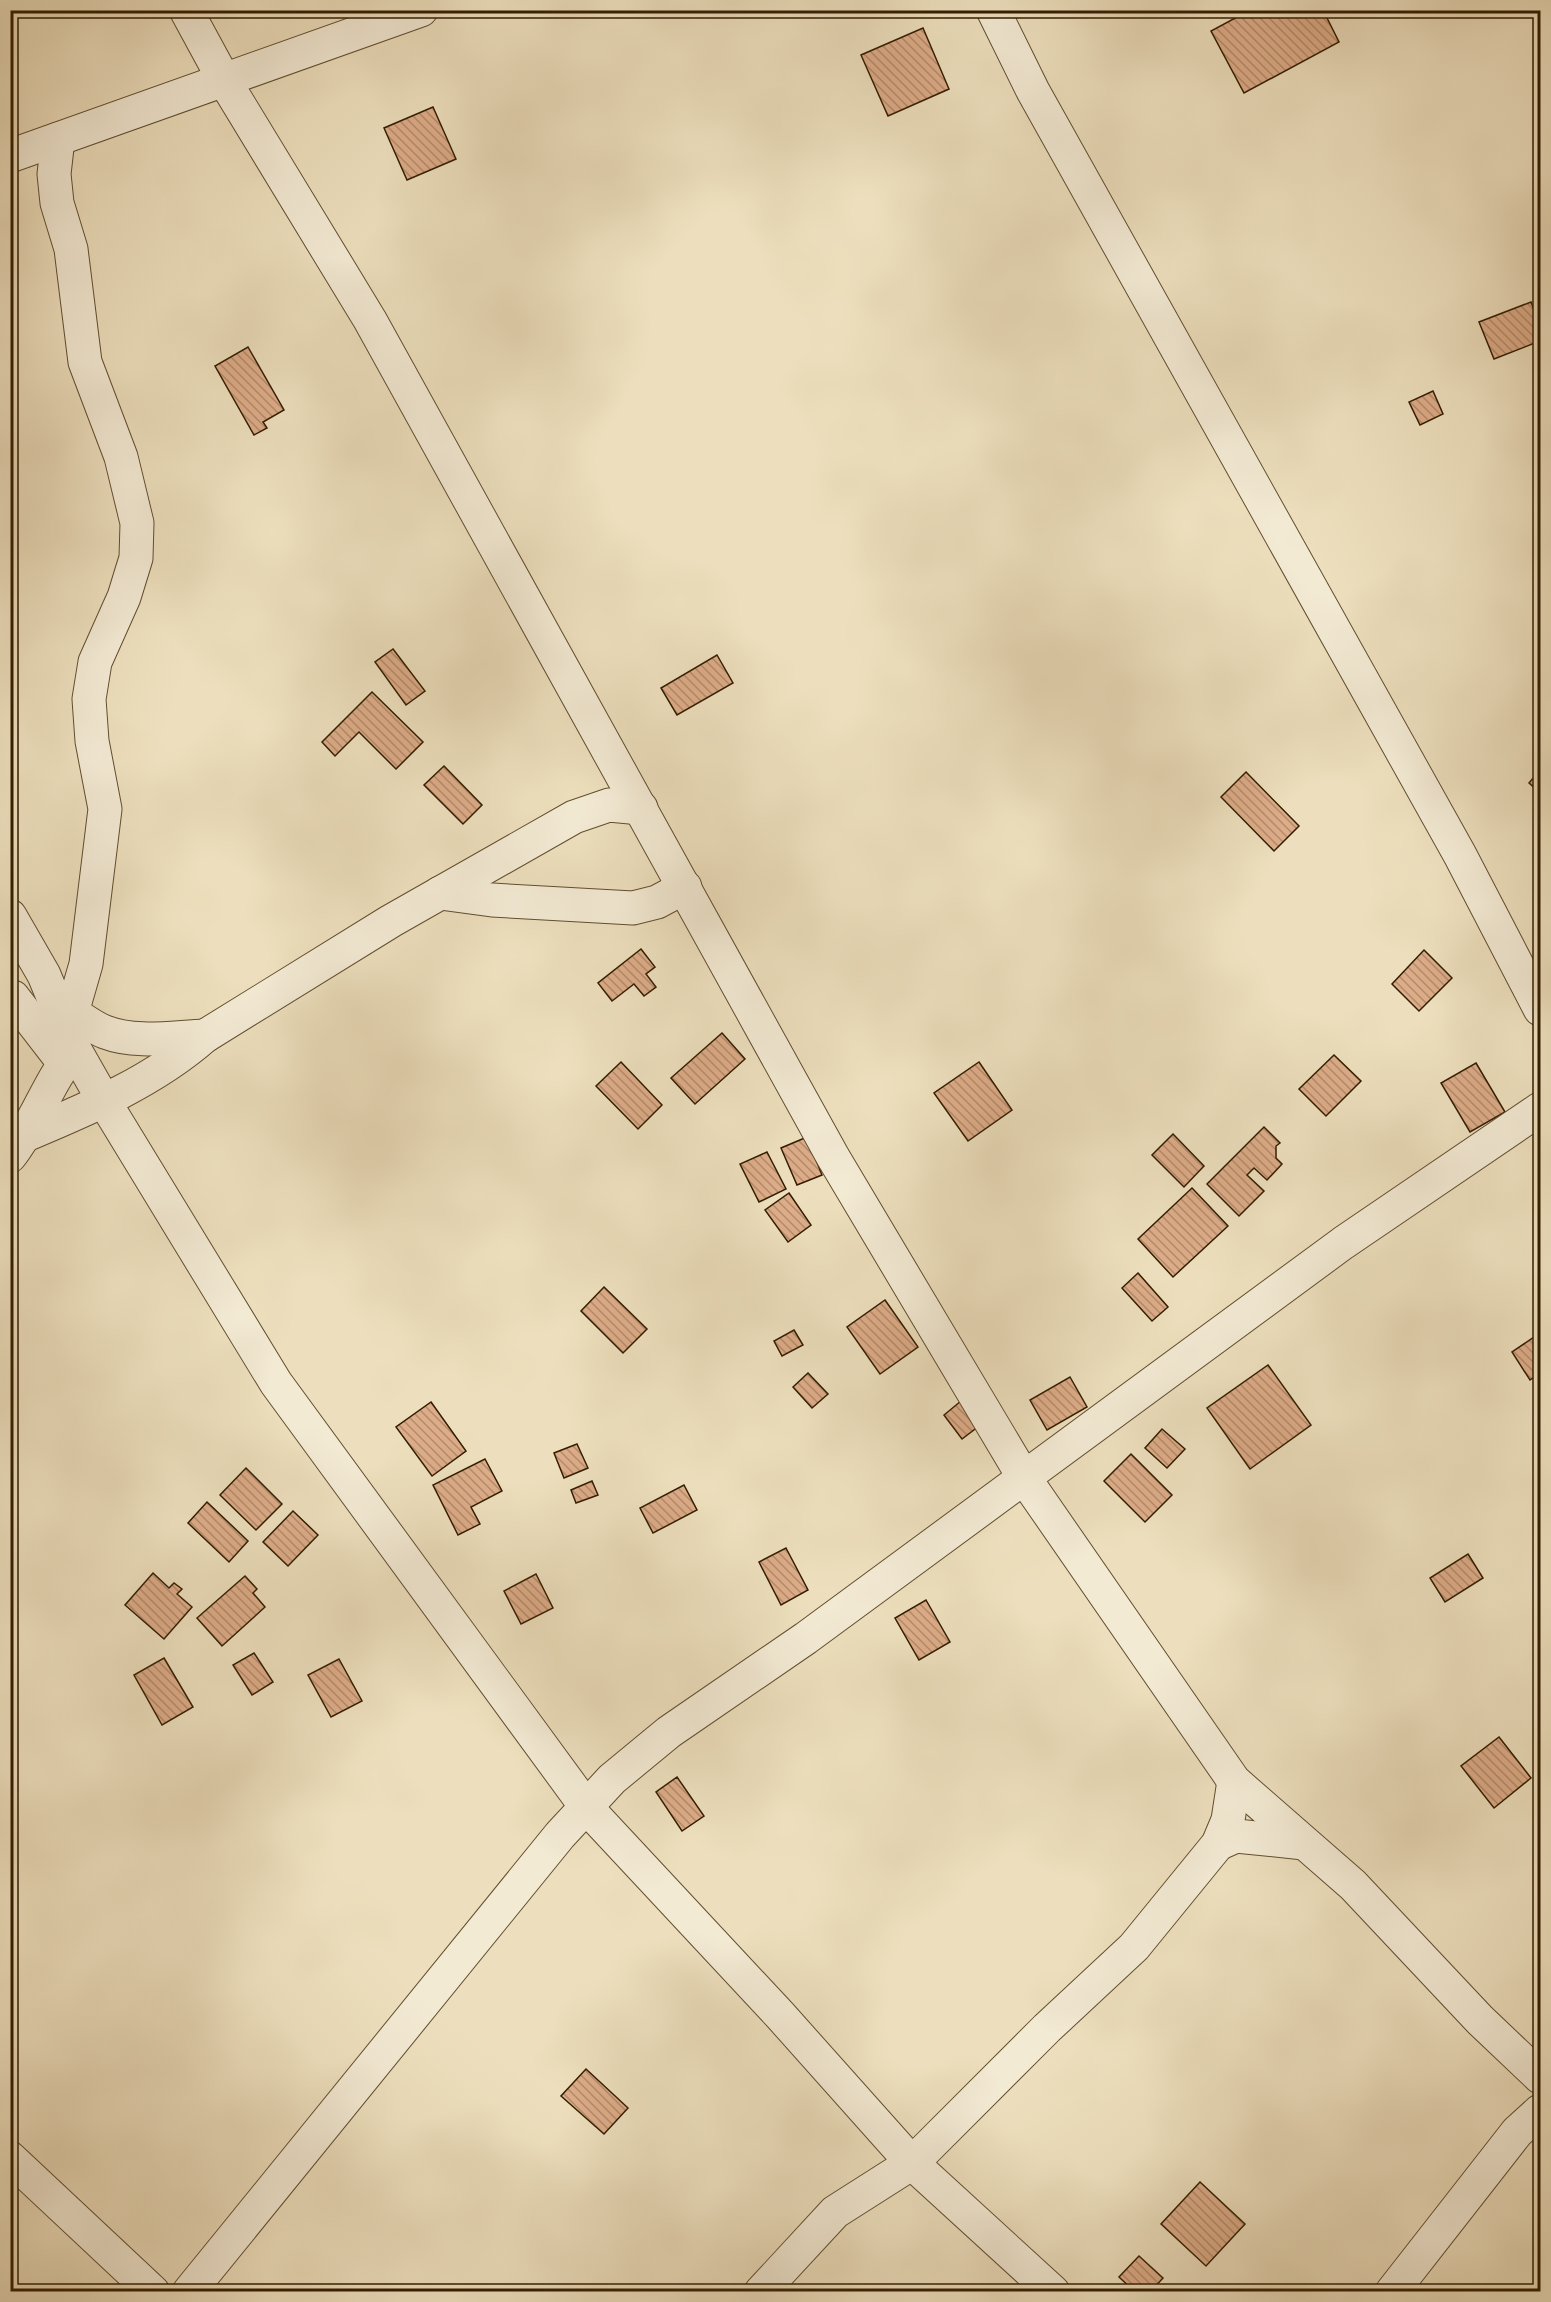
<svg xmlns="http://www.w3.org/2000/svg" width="1551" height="2302" font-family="'Gentium Book Plus',serif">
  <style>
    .building { fill: url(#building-back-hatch); stroke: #321d00; stroke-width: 1.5 }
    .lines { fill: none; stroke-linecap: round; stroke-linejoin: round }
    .minor-casing { stroke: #614e2f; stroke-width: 35 }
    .minor { stroke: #f3ead4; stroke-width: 33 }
  </style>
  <defs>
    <pattern id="building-back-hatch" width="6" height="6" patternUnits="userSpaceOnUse" patternTransform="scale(1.5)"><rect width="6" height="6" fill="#ddac88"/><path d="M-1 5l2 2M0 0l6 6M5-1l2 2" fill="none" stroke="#b48b6d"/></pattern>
  </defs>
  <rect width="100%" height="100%" fill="#eddfbd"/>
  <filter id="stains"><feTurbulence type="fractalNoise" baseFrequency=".00333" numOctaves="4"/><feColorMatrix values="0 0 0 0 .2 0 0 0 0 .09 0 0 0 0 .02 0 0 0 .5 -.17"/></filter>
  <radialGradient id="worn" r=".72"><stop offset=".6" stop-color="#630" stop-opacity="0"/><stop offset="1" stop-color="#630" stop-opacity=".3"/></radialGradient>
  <g class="building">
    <polygon points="1250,10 1323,10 1339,42 1244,93 1211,31"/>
    <polygon points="923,28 949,89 888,116 861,55"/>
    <polygon points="433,107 456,159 407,180 384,128"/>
    <polygon points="1531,302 1540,325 1540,341 1494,359 1479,322"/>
    <polygon points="248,347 284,410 263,422 267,428 254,435 215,366"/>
    <polygon points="1433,391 1443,414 1420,425 1409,402"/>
    <polygon points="393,649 425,691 406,705 375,662"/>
    <polygon points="717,655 733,683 677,715 661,688"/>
    <polygon points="372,692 423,742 396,769 359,732 335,756 322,742"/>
    <polygon points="444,766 482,805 463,824 424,785"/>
    <polygon points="1540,770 1540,793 1529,783"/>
    <polygon points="1246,772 1299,826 1274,851 1221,797"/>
    <polygon points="641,949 655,967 646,974 656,987 644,996 634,984 612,1001 598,983"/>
    <polygon points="1424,950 1452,978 1419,1011 1392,984"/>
    <polygon points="722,1033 745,1059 695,1104 671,1078"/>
    <polygon points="1334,1055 1361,1081 1326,1116 1299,1089"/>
    <polygon points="621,1062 662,1105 638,1129 596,1086"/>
    <polygon points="979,1062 1012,1110 968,1141 934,1093"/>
    <polygon points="1476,1063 1505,1112 1470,1132 1441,1083"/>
    <polygon points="1264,1127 1280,1143 1276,1146 1276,1158 1282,1164 1267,1180 1254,1168 1247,1175 1264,1191 1239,1216 1207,1184"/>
    <polygon points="1173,1134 1204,1166 1184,1187 1152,1155"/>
    <polygon points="807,1137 822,1175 797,1185 781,1148"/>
    <polygon points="767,1152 786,1189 759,1202 740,1164"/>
    <polygon points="1192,1188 1228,1226 1173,1277 1138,1239"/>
    <polygon points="789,1193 811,1225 788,1242 765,1210"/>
    <polygon points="1138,1273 1168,1307 1152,1321 1122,1288"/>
    <polygon points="604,1287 647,1329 623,1353 581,1311"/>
    <polygon points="885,1300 918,1347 880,1374 847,1327"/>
    <polygon points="794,1330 803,1345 782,1356 774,1341"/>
    <polygon points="1540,1333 1540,1373 1530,1380 1512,1352"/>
    <polygon points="1268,1365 1311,1425 1250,1469 1207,1408"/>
    <polygon points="808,1373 828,1394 812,1408 793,1387"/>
    <polygon points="1070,1377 1087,1407 1047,1430 1030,1400"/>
    <polygon points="961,1401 979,1426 962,1439 944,1415"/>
    <polygon points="431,1402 466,1451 432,1476 396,1427"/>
    <polygon points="1162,1429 1185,1449 1167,1468 1145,1448"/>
    <polygon points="577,1444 588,1468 564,1478 554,1453"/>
    <polygon points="1131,1454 1172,1495 1145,1522 1104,1481"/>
    <polygon points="485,1459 502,1491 471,1507 480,1524 458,1535 433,1485"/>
    <polygon points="246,1468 282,1504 256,1530 220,1495"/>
    <polygon points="592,1481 598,1495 576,1503 571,1490"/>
    <polygon points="684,1485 697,1510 653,1533 640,1508"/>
    <polygon points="207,1502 248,1541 229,1562 188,1523"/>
    <polygon points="293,1511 318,1535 288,1566 263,1542"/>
    <polygon points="786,1548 808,1590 781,1605 759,1562"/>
    <polygon points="1468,1554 1483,1578 1445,1602 1430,1578"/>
    <polygon points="153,1573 169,1588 174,1583 182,1589 177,1594 192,1607 164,1639 125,1605"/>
    <polygon points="536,1574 553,1608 521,1624 504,1591"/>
    <polygon points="245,1576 257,1589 253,1593 265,1607 222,1646 197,1618"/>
    <polygon points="926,1600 950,1642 919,1660 895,1618"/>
    <polygon points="254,1653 273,1682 252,1695 233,1665"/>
    <polygon points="164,1658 193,1707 162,1725 134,1675"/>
    <polygon points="339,1659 362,1701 331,1717 308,1675"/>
    <polygon points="1499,1737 1531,1778 1494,1808 1461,1766"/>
    <polygon points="677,1777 704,1816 682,1831 656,1792"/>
    <polygon points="586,2069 628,2108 604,2134 561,2096"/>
    <polygon points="1200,2182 1245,2224 1206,2266 1161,2224"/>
    <polygon points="1139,2256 1163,2278 1150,2292 1135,2292 1119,2277"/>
  </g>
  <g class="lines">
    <defs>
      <g id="minor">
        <polyline points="186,10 224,80 370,320 833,1157 1023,1476 1234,1781 1353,1885 1480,2020 1540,2077"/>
        <polyline points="993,10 1033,91 1460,855 1540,1009"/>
        <polyline points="58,139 54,174 57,203 71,249 85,362 121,457 137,523 136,558 124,597 95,662 89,699 92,741 105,809 86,964 67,1030"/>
        <polyline points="10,156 421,10"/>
        <polyline points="440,893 492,900 633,908 657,902 685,887"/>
        <polyline points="10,916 44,975 75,1050 104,1101 276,1383 587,1808 780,2015 912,2163 1053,2292"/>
        <polyline points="13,997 64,1063"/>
        <path d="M72 1013C83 1019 94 1028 105 1032 136 1044 173 1037 205 1036"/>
        <path d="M28 1134C90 1108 154 1081 205 1036L391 921 574 817 609 805 641 808"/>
        <path d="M10 1156C36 1123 48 1081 75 1050"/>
        <polyline points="1218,1844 1236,1836 1304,1843"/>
        <polyline points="10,2158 153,2292"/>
        <polyline points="189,2292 560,1835 612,1779 669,1732 806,1638 1343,1243 1540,1109"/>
        <polyline points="761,2292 835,2212 912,2163 1047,2028 1134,1947 1218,1844 1228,1820 1234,1781"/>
        <polyline points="1392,2292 1517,2132 1540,2111"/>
      </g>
    </defs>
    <use href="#minor" class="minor-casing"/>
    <use href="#minor" class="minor"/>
  </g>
  <rect width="1551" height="2302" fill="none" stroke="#eddfbd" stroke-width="36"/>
  <rect x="12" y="12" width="1527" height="2278" fill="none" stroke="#321d00" stroke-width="3"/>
  <rect x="18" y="18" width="1515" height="2266" fill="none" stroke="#321d00" stroke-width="1.5"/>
  <rect width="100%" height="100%" filter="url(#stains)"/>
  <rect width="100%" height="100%" fill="url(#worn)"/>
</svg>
